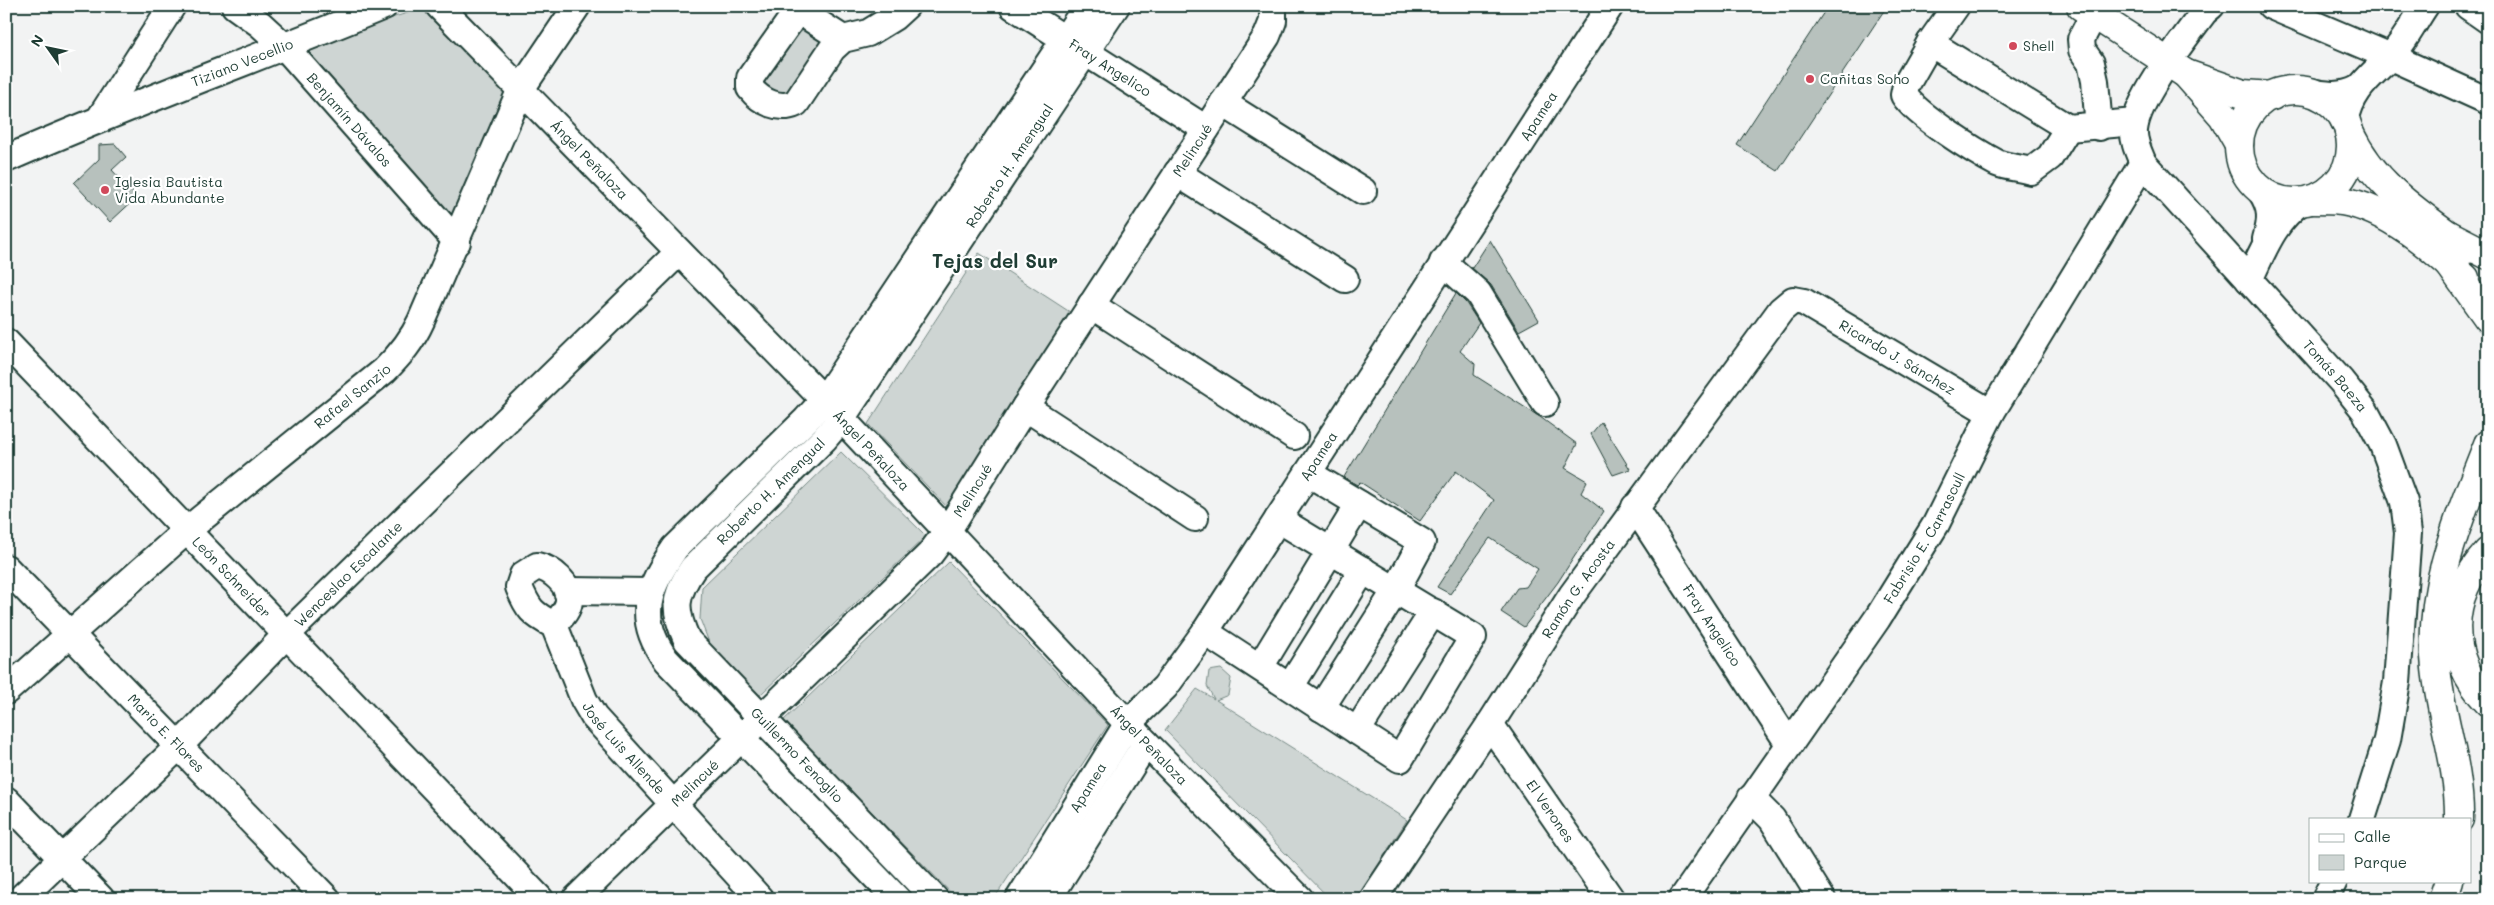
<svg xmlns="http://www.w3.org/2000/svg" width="2494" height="905" font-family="Mali,sans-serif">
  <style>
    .green { fill: #ced5d3; stroke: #768984 }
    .building { fill: #b7c1bd; stroke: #1f3d34 }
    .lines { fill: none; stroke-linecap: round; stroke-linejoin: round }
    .minor-casing { stroke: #1f3d34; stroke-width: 30 }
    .major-casing { stroke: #1f3d34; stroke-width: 31 }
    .highway-casing { stroke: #1f3d34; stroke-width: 31 }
    .minor { stroke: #fff; stroke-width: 26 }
    .major { stroke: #fff; stroke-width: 28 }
    .highway { stroke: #fff; stroke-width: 28 }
    .poi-dot { fill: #d1495b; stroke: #fff; stroke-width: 2 }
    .labels { text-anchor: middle; stroke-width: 4.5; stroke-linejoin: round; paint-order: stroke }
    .poi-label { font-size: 14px; fill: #1f3d34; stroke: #fff; text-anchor: start }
    .street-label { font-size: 14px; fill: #1f3d34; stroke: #fff }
    .district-label { font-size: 19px; font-weight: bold; fill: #1f3d34; stroke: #fff }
  </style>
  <rect width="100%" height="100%" fill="#f2f3f3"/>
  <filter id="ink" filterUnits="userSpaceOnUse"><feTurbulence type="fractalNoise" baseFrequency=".02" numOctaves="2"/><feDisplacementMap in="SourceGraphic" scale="10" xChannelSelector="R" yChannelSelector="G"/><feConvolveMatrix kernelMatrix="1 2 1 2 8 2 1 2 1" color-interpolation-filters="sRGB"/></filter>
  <g filter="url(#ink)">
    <g class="green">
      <polygon points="424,8 435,12 515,86 460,208 451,216 310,61 310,52 315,41"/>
      <polygon points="807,28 825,39 784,101 764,88 765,81 799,33"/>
      <polygon points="979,253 1073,314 948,508 868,424"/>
      <polygon points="841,452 926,536 759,696 710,645 700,619 702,587"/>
      <polygon points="949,562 1108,725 994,899 957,899 783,721"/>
      <polygon points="1221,669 1231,678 1228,695 1216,700 1407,820 1356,899 1330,899 1165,730 1197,689 1214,699 1207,686 1209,671"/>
    </g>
    <g class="building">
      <polygon points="1828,6 1887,6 1778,171 1737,145"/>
      <polygon points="115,144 126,157 112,170 137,197 110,222 74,183 99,159 99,145"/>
      <polygon points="1490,240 1539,320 1519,331 1491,285 1472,268"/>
      <polygon points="1456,293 1466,303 1479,323 1460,351 1475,364 1474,375 1540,417 1577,444 1565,468 1587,481 1581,493 1604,511 1558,582 1524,627 1501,612 1517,588 1526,587 1538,569 1490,538 1450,594 1437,587 1494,500 1456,471 1420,521 1360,482 1357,485 1344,477"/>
      <polygon points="1601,422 1630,469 1613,475 1591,434"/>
    </g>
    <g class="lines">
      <defs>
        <g id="minor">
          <path id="s1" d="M235 6 260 24 285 47 457 242"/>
          <path id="s2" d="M439 6 824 400 1146 743 1300 899"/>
          <path id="s3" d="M1013 6 1206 129"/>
          <polyline points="1956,6 1930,43 2068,128 2135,122"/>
          <path id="s4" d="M2211 6 2204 12C2184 39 2137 98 2134 130 2133 141 2139 153 2143 163L2341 381 2365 411 2383 445 2404 502 2408 533 2397 682 2387 740 2362 819"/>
          <polyline points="2271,6 2391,57 2488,101"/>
          <polyline points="2468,6 2488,20"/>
          <polyline points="2094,14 2081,39 2082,50 2091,63 2095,81 2099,127"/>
          <path d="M843 39 807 16 800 14 793 17 750 78V88C761 102 780 111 796 103L832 49 843 39 868 33 894 17 906 6"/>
          <path d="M1930 43 1906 85 1904 95C1916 115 1976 152 1997 163 2007 167 2020 168 2031 171L2050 157 2068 128"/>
          <path d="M2305 91C2325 95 2340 98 2358 89"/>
          <polyline points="1223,103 1363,191"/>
          <polyline points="100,118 172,6"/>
          <path d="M2345 122C2351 90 2369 78 2390 57 2404 43 2414 22 2425 6"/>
          <path id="s5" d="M6 159C131 104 259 58 384 6"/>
          <polyline points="1177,173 1345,279"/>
          <path d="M2261 191C2272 208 2272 219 2266 239"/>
          <polyline points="1443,262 1478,293 1545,403"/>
          <path d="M2249 280C2263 251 2274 220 2302 201"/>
          <polyline points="1091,305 1294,436"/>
          <path id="s6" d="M6 342 540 899"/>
          <polyline points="1025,407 1195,518"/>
          <polyline points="1308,473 1422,542 1396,590 1321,708"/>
          <path id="s7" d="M1635 507 1789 744"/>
          <path id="s8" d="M6 568 327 899"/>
          <polyline points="567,591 651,592"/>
          <path id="s9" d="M554 625C560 618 568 611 569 601 570 584 552 569 537 566L523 575 519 587C528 609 532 614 554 625L584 700 594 717 760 899"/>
          <polyline points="1205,632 1400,759 1473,637 1278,519"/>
          <polyline points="1260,667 1359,504"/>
          <polyline points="1290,687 1363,570"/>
          <path id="s10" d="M6 691 186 531 385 370C400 355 412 341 421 321L521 89 577 6"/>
          <path id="s11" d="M1490 724 1611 899"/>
          <polyline points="1357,731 1433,612"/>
          <polyline points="1751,798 1772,819 1822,899"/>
          <polyline points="6,800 101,899"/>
          <path id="s12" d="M20 899 179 746 286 635 679 252"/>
          <path id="s13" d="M576 899 930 554 948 530 1025 407 1267 36 1273 21V6"/>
          <path d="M897 899 666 660C635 617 648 588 675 548L806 420 824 400 1087 6"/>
          <path id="s14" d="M935 899 687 640C673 609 674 596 693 568L824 439 841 419 1116 6"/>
          <path id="s15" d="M1019 899 1128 723 1165 687 1205 632 1610 6"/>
          <polyline points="1048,899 1146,743"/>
          <path id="s16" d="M1373 899 1490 724 1572 595 1781 310 1793 300 1804 302 1991 413"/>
          <path id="s17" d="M1682 899 1877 619 1936 524 1991 413 2143 163"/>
          <polyline points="2325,899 2334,881"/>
        </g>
        <g id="major">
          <polyline points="2081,6 2186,74 2223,116 2239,144"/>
          <polyline points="2186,74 2243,94 2272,96"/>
          <circle cx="2295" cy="146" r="56"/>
          <path d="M2349 132C2374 186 2421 215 2468 249"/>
          <path d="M2311 200C2321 200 2332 200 2342 201 2389 209 2431 247 2465 278"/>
        </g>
        <g id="highway">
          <polyline points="2449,235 2488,255"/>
          <polyline points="2448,262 2488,318"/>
          <path d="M2488 552C2446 598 2445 656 2488 702"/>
          <path d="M2459 819C2460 767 2441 719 2436 668 2427 589 2460 516 2488 444"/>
          <polyline points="2443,899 2449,881"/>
        </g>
      </defs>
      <use href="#minor" class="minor-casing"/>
      <use href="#major" class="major-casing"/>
      <use href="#highway" class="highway-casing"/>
      <use href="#minor" class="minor"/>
      <use href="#major" class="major"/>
      <use href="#highway" class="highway"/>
    </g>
  </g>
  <g class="poi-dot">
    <circle cx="2013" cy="46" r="5"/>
    <circle cx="1810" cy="79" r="5"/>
    <circle cx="105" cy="190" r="5"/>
  </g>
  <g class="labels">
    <g class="poi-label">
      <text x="2023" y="51">Shell</text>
      <text x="1820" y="84">Cañitas Soho</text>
      <text x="115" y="187">Iglesia Bautista<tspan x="115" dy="16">Vida Abundante</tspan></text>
    </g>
    <g class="street-label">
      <text dy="5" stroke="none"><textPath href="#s5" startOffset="255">Tiziano Vecellio</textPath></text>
      <text dy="5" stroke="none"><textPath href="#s3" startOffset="115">Fray Angelico</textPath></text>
      <text dy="5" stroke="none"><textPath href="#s15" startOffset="941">Apamea</textPath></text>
      <text dy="5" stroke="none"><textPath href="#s1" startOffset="162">Benjamín Dávalos</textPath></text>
      <text dy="5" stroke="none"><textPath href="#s13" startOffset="976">Melincué</textPath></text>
      <text dy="5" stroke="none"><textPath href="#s2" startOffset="215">Ángel Peñaloza</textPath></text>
      <text dy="5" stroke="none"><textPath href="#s14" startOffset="950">Roberto H. Amengual</textPath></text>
      <text dy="5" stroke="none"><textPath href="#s16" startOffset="852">Ricardo J. Sánchez</textPath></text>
      <text dy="5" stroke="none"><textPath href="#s4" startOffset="469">Tomás Baeza</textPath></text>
      <text dy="5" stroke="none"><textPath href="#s10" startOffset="455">Rafael Sanzio</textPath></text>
      <text dy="5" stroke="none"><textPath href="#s2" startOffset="620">Ángel Peñaloza</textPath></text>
      <text dy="5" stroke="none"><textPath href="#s15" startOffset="536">Apamea</textPath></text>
      <text dy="5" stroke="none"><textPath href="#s13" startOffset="571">Melincué</textPath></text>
      <text dy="5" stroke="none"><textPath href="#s14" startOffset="545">Roberto H. Amengual</textPath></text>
      <text dy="5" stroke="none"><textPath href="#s17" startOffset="435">Fabrisio E. Carrascull</textPath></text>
      <text dy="5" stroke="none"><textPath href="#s12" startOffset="462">Wenceslao Escalante</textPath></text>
      <text dy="5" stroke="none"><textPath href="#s6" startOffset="326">León Schneider</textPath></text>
      <text dy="5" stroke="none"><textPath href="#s16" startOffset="372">Ramón G. Acosta</textPath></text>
      <text dy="5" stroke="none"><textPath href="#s7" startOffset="141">Fray Angelico</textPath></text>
      <text dy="5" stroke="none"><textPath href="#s8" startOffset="230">Mario E. Flores</textPath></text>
      <text dy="5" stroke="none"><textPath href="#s2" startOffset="1025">Ángel Peñaloza</textPath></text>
      <text dy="5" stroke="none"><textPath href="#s9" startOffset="306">José Luis Allende</textPath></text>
      <text transform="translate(797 755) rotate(46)" y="5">Guillermo Fenoglio</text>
      <text dy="5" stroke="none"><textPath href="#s13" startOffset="166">Melincué</textPath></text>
      <text dy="5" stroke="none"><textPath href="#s15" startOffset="131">Apamea</textPath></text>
      <text dy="5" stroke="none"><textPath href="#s11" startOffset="106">El Verones</textPath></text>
    </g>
    <g class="district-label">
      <text x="995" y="268">Tejas del Sur</text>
    </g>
  </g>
  <rect width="2494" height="905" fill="none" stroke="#fff" stroke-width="25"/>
  <rect x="12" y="12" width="2469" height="880" fill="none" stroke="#1f3d34" stroke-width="2" filter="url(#ink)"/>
  <rect x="2309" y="818" width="162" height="65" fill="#ffffff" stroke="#a5b1ae"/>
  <rect x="2319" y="834" width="25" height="8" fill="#ffffff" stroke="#a5b1ae"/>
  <text x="2354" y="842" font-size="15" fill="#1f3d34">Calle</text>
  <rect x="2319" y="855" width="25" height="15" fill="#ced5d3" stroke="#a5b1ae"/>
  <text x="2354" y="868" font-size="15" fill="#1f3d34">Parque</text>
  <g transform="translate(48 48) rotate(303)" stroke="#ffffff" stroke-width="4" paint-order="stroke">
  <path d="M0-4L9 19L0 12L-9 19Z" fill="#1f3d34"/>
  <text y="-8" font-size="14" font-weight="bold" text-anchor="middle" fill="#1f3d34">N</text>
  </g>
</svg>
